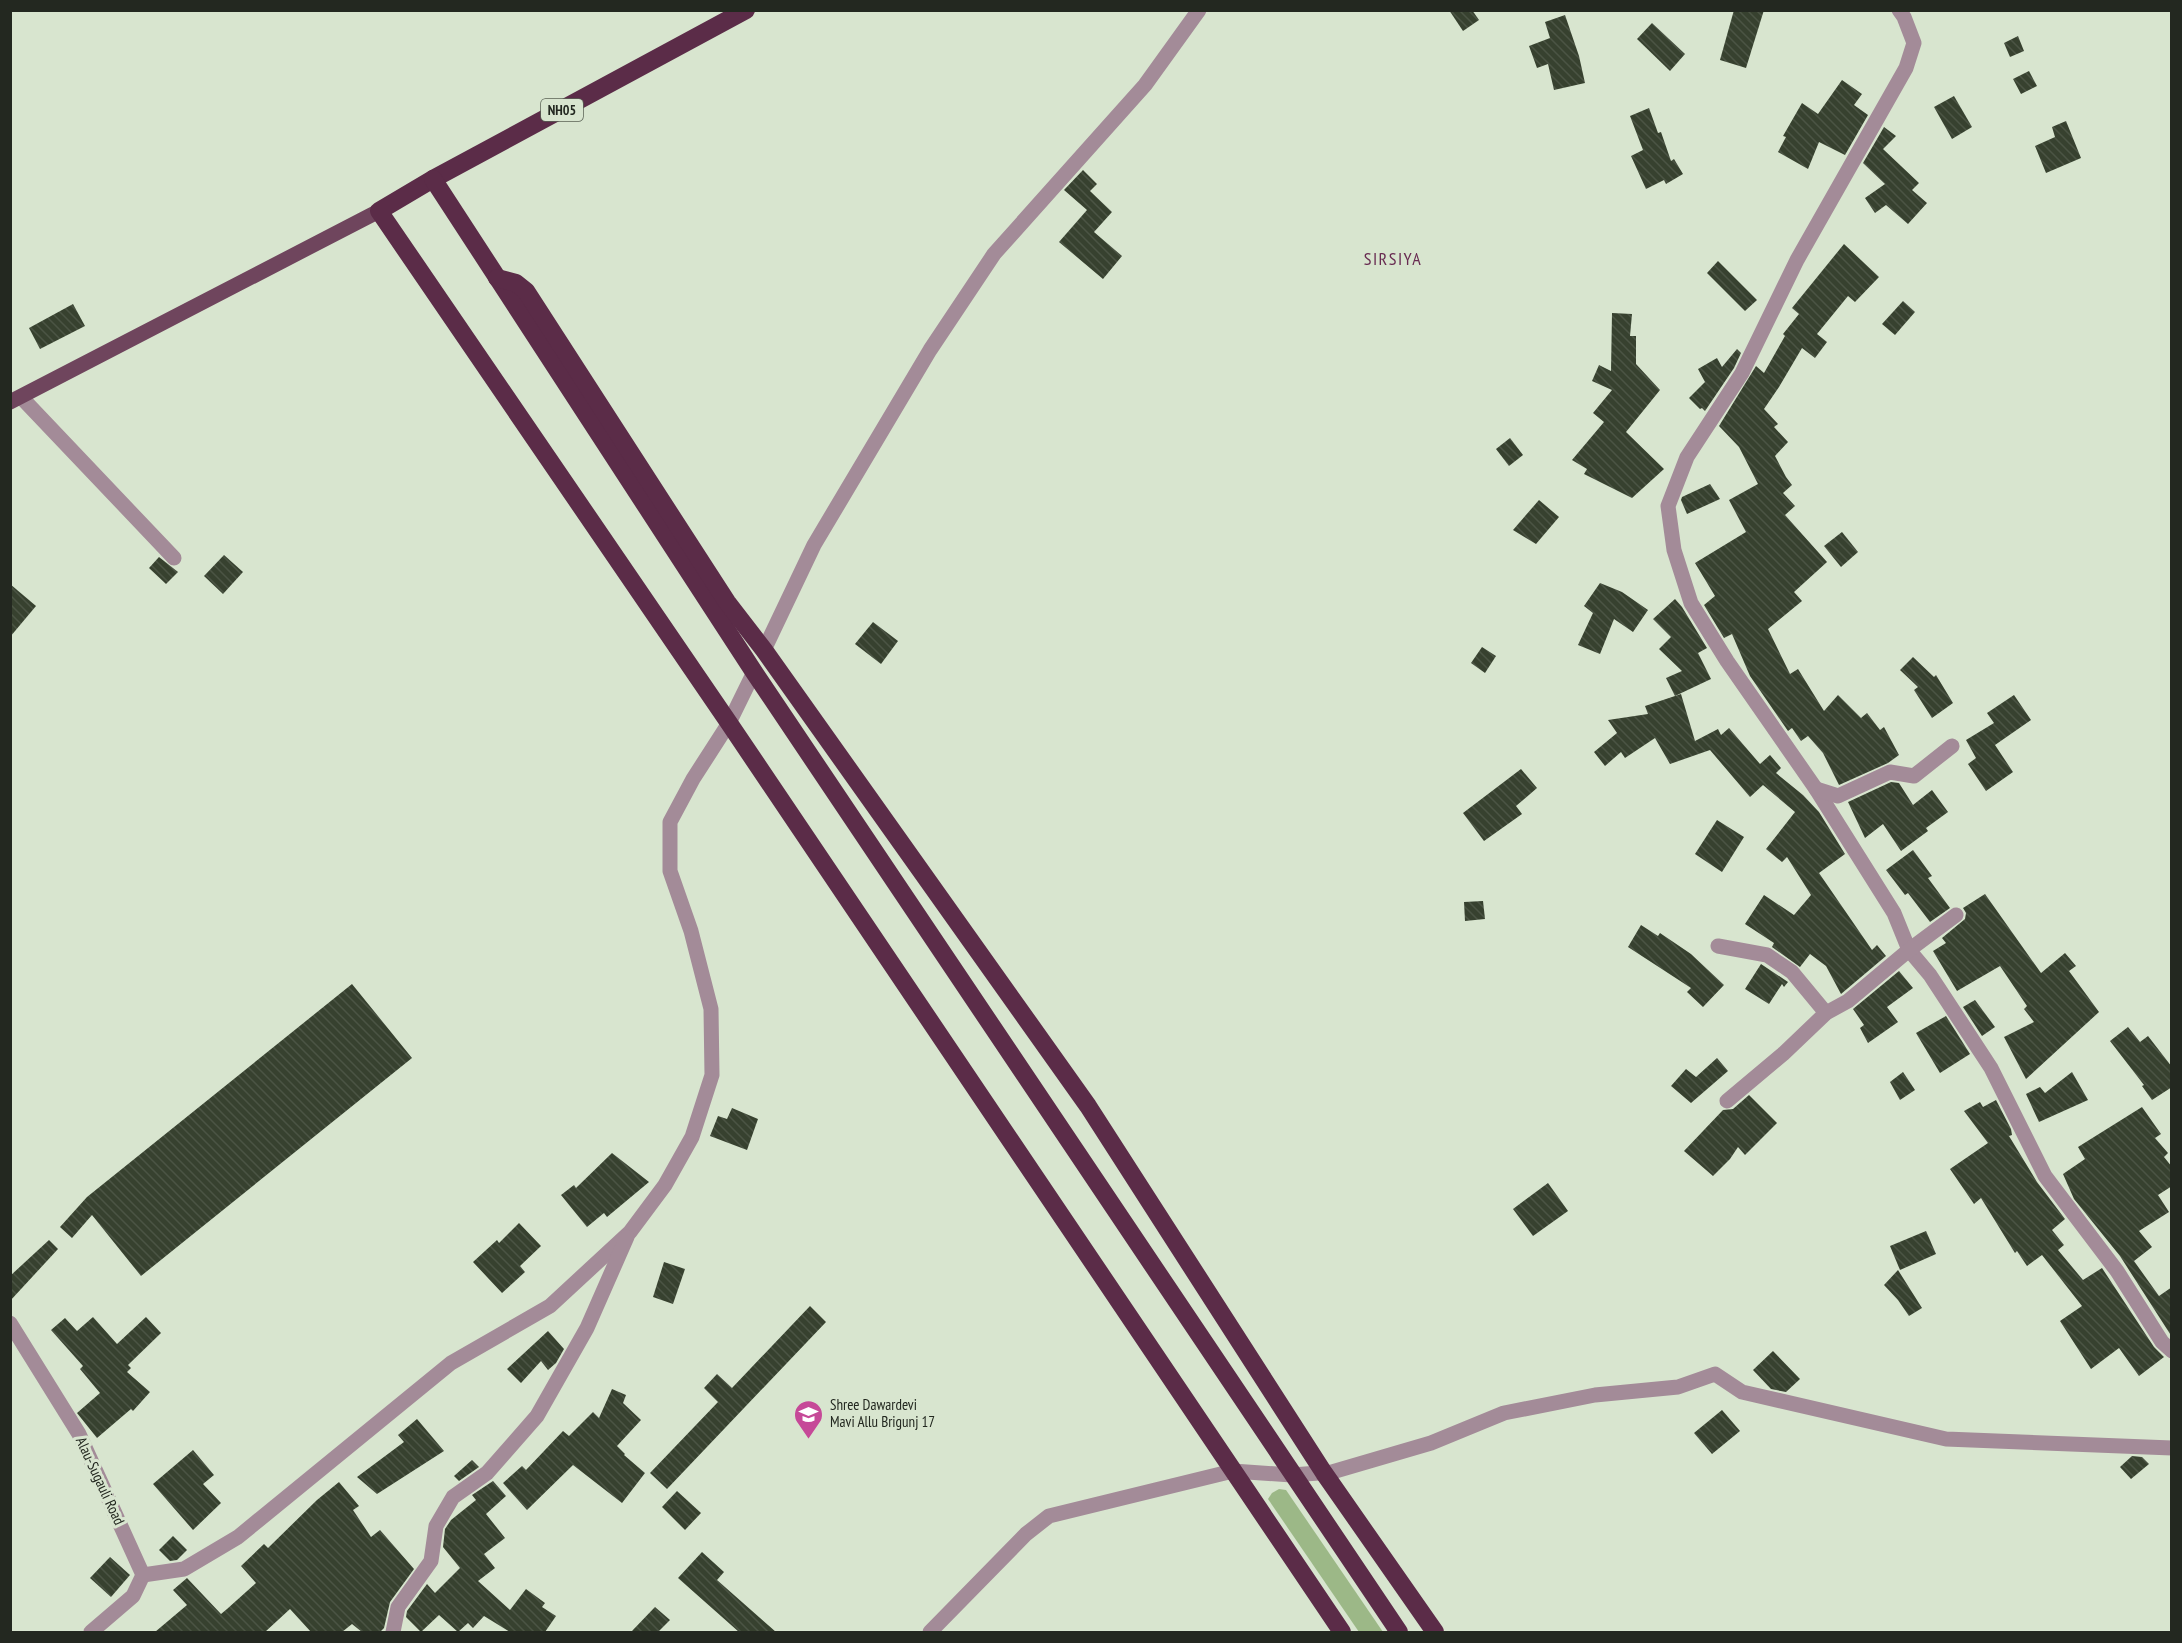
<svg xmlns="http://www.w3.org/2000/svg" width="2182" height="1643" font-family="'PT Sans Narrow',sans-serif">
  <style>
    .grass { fill: #9cb887 }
    .building { fill: url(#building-back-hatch) }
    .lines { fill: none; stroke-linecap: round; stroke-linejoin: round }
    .minor { stroke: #a38b98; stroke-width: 15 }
    .major { stroke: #6f455d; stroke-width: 15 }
    .highway { stroke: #5b2c48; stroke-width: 18 }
    .labels { text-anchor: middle; stroke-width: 6; stroke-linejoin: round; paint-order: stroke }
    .shield { fill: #d8e5cf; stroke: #596154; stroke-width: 1.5 }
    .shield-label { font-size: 14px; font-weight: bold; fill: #232820 }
    .poi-label { font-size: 15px; fill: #232820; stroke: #d8e5cf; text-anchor: start }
    .street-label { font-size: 15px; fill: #232820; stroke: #d8e5cf }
    .quarter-label { font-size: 18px; letter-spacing: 1.5px; fill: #682b51; stroke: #d8e5cf }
  </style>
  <defs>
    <pattern id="building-back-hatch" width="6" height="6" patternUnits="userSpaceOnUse" patternTransform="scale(1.5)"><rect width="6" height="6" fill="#37412f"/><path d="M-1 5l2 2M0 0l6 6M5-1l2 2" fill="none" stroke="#4b5444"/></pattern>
  </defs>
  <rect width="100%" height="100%" fill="#d8e5cf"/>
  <polygon class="grass" points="1279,1489 1286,1490 1383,1632 1359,1632 1268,1499 1272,1493"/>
  <g class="building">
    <polygon points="1449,10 1472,10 1479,20 1463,31"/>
    <polygon points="1734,10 1764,10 1746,68 1720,60"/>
    <polygon points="1565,15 1579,56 1585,83 1554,90 1548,64 1537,68 1529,46 1550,38 1545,22"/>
    <polygon points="1652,23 1685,54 1670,71 1637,39"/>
    <polygon points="2018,36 2024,51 2010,57 2004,43"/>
    <polygon points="2029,71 2037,86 2021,94 2013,79"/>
    <polygon points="1842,80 1862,94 1854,105 1868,115 1845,155 1819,142 1808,169 1778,152 1786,137 1783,136 1802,103 1818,114"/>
    <polygon points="1954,96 1972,127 1952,139 1934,107"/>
    <polygon points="1649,108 1658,133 1661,132 1671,161 1674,159 1683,174 1666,184 1664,180 1646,189 1631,156 1643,150 1630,116"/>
    <polygon points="2066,121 2081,158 2046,173 2035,146 2055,137 2052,127"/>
    <polygon points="1884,127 1896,136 1883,149 1919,183 1912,190 1927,203 1908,224 1886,205 1875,213 1865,198 1885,184 1863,163"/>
    <polygon points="1083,170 1097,184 1090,191 1112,212 1094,232 1122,256 1103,279 1059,242 1087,210 1064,190"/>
    <polygon points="1844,244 1879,277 1855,302 1848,296 1817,334 1827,342 1815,358 1802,348 1779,387 1764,409 1778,424 1774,427 1788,442 1775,456 1786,477 1792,485 1783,493 1795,506 1785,515 1827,562 1794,592 1802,601 1768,629 1790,674 1798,669 1824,711 1838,695 1861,718 1867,713 1880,730 1884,727 1899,755 1888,763 1839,785 1823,753 1808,736 1801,741 1792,728 1788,731 1750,676 1732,634 1724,638 1704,605 1715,596 1695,563 1746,532 1729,500 1758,484 1739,447 1719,426 1756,366 1764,373 1785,336 1783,334 1799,314 1792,308"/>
    <polygon points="1718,261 1757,300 1745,311 1707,273"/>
    <polygon points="1903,301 1915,312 1895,335 1882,324"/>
    <polygon points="73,304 85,326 40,349 29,328"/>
    <polygon points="1612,313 1632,314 1630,336 1636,336 1636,364 1660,390 1626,432 1664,469 1632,498 1584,474 1587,469 1572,460 1604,422 1593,413 1612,390 1592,381 1599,365 1611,371"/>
    <polygon points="1737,349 1741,353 1734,368 1705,411 1702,408 1700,409 1689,398 1705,382 1698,369 1717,358 1722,367"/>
    <polygon points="1510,438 1523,455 1509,466 1496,449"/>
    <polygon points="1710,484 1720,499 1687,514 1681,500 1682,497"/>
    <polygon points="1539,500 1559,517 1536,544 1513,530"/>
    <polygon points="1842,532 1858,552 1841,567 1824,546"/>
    <polygon points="224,555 243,572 223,594 204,576"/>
    <polygon points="159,557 178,572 166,584 149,568"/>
    <polygon points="1600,583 1622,592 1648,610 1633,632 1614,619 1600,654 1578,645 1593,613 1584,606"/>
    <polygon points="10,584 36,606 10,637"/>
    <polygon points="1675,599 1682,607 1707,648 1698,653 1711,679 1675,696 1666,678 1682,671 1659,649 1671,637 1653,619"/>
    <polygon points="873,622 898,641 881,664 855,644"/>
    <polygon points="1482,647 1496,656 1485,673 1471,663"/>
    <polygon points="1913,657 1934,677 1936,675 1953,703 1932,718 1914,690 1918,687 1900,670"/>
    <polygon points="1681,694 1695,741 1718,729 1721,735 1729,728 1760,764 1770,755 1781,768 1776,773 1803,795 1819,812 1845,854 1819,873 1872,950 1877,945 1886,956 1841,994 1826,966 1810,954 1800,967 1772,947 1774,943 1745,924 1764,895 1794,915 1811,895 1787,857 1782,862 1766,849 1795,812 1763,785 1750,797 1710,750 1670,764 1655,738 1625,758 1621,752 1605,766 1594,752 1617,733 1608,720 1648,714 1645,706"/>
    <polygon points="2014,695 2031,720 1995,745 2013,772 1986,791 1968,764 1976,758 1966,740 1994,723 1987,713"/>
    <polygon points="1521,769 1537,788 1516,806 1522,814 1484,841 1463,813"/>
    <polygon points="1891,782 1899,783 1913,805 1932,790 1948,812 1926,828 1928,831 1901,851 1883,824 1865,838 1848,802"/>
    <polygon points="1717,820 1744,837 1722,872 1695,854"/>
    <polygon points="1913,850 1932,876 1928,878 1950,908 1930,922 1908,893 1905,895 1886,870"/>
    <polygon points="1985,894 2041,973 2065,953 2076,966 2069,971 2099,1012 2026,1079 2004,1037 2034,1022 2024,1009 2027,1006 2000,966 1957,991 1933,951 1946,943 1942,938 1965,919 1966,913 1963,908"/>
    <polygon points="1483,901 1485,919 1465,921 1464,902"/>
    <polygon points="1641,925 1658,936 1660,933 1691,954 1724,985 1703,1007 1687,992 1691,988 1628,947"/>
    <polygon points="1761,964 1788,982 1784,987 1782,984 1769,1004 1745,989"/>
    <polygon points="1899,971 1913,988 1887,1007 1898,1022 1868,1043 1860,1028 1864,1025 1853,1009"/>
    <polygon points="352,984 412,1058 141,1276 92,1215 72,1238 60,1227 87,1197"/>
    <polygon points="1975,1000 1995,1027 1982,1036 1963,1007"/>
    <polygon points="1946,1016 1970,1054 1940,1073 1916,1033"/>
    <polygon points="2128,1027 2140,1042 2148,1036 2172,1067 2172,1087 2152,1100 2142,1086 2144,1085 2110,1041"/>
    <polygon points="1717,1058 1728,1071 1691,1103 1671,1086 1686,1069 1696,1077"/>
    <polygon points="1903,1072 1915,1090 1900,1100 1890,1082"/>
    <polygon points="2072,1072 2088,1100 2039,1122 2026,1094 2040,1087 2045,1093"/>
    <polygon points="1749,1095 1777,1123 1745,1155 1738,1147 1730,1159 1713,1176 1684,1151 1723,1110 1733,1109"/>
    <polygon points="1996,1100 2011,1129 2012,1135 2009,1136 2037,1182 2065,1219 2052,1230 2064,1245 2058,1250 2083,1280 2102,1268 2154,1347 2164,1357 2139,1376 2119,1348 2091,1369 2060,1321 2082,1306 2042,1255 2027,1266 2017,1251 2015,1253 1981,1198 1974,1204 1950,1169 1988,1143 1964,1111 1980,1102 1983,1107"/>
    <polygon points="2142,1107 2161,1134 2155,1138 2168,1153 2164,1157 2172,1167 2172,1186 2158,1195 2169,1212 2139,1231 2152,1247 2134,1261 2159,1296 2172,1287 2172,1337 2120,1256 2074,1199 2063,1174 2085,1159 2078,1147"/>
    <polygon points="732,1108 758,1119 747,1150 710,1136 718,1116 727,1119"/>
    <polygon points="612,1153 649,1182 607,1217 604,1213 587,1227 561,1195 574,1185 576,1188"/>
    <polygon points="1548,1183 1568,1211 1533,1236 1513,1209"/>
    <polygon points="519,1223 541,1246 520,1266 525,1272 502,1293 473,1262 497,1240 499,1243"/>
    <polygon points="1926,1231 1936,1254 1900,1270 1890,1246"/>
    <polygon points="49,1240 58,1249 10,1301 10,1276"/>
    <polygon points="664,1262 685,1269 673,1304 653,1297"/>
    <polygon points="1898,1270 1922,1308 1909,1316 1898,1300 1884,1285"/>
    <polygon points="810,1306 826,1322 667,1489 650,1473 718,1402 704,1388 717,1374 732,1388"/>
    <polygon points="93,1317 117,1344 146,1317 161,1333 128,1365 131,1368 127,1372 150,1392 133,1411 131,1409 97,1438 77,1413 100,1393 80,1369 83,1366 51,1330 65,1318 77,1331"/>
    <polygon points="548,1331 564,1349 556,1363 548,1370 541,1361 521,1383 507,1369"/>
    <polygon points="1773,1351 1800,1379 1786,1392 1771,1389 1753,1370"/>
    <polygon points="612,1389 626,1395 623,1403 641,1420 617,1446 625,1454 624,1455 645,1473 622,1503 573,1465 527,1510 503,1483 522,1466 526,1470 563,1431 569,1436 593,1412 599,1418"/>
    <polygon points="1722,1410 1740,1431 1712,1454 1694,1433"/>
    <polygon points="417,1419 444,1451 377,1494 357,1477 404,1442 398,1435"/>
    <polygon points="193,1450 214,1475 203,1484 221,1503 193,1530 153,1484"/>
    <polygon points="2132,1456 2142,1457 2149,1464 2131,1479 2120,1467"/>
    <polygon points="472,1460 479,1467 459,1481 454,1476"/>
    <polygon points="493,1481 506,1496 486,1514 505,1538 484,1554 495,1568 478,1581 510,1610 526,1589 545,1603 542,1607 556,1616 545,1632 510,1632 484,1616 473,1628 468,1623 458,1632 439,1615 421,1632 406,1617 407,1611 427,1584 435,1593 460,1568 443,1547 445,1529 451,1520 476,1500 472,1495"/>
    <polygon points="339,1482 359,1506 353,1510 371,1537 380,1530 414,1569 390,1602 384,1628 380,1632 362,1632 352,1624 342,1632 311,1632 290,1609 265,1632 155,1632 187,1605 173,1590 187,1578 221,1614 227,1609 256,1583 241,1566 264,1544 268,1548 317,1500"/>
    <polygon points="677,1491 701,1513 685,1530 662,1507"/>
    <polygon points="173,1536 187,1550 177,1560 170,1561 159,1550"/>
    <polygon points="702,1552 724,1572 717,1580 776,1632 739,1632 678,1578"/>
    <polygon points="110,1557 130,1575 111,1597 90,1578"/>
    <polygon points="655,1607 670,1620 658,1632 631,1632"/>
  </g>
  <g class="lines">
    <g class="minor">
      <polyline points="1899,10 1904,17 1914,43 1906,68 1797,260 1742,373 1687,457 1668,506 1674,550 1691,603 1727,661 1816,789 1894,913 1909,950 1930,975 1991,1068 2045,1176 2117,1271 2162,1342 2172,1351"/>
      <polyline points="21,397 174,558"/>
      <polyline points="764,650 814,545 930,350 994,254 1145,85 1199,10"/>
      <polyline points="1816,789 1838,796 1890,772 1914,776 1952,746"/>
      <polyline points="1718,946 1767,955 1792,972 1826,1013"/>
      <polyline points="1727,1101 1783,1054 1826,1013 1848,1001 1909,950 1956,915"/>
      <polyline points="10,1323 79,1434 143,1575 133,1596 91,1632"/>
      <polyline points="143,1575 184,1569 238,1537 451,1363 550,1306 630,1232 665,1185 692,1137 712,1075 711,1009 691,931 670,871 670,822 693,779 729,723 754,672"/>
      <polyline points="393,1632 398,1607 431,1561 436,1526 453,1497 487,1473 537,1416 587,1328 627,1237"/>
      <polyline points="930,1632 1026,1534 1049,1516 1233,1471 1292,1475 1332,1472 1431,1443 1504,1413 1595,1395 1678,1387 1715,1374 1742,1392 1946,1439 2172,1448"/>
    </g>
    <polyline class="major" points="10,402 379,211"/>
    <g class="highway">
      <polyline points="746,10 433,179 379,211 729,723 1342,1632"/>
      <polyline points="433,179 754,672 1399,1632"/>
      <polyline points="497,278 516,283 526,291 727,602 764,650 1088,1106 1324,1473 1435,1632"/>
    </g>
  </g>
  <defs>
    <symbol id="school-pin" viewBox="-11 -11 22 30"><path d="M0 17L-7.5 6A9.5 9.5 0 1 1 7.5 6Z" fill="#c64998" stroke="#d8e5cf"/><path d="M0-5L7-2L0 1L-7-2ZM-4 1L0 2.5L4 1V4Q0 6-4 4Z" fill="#fff"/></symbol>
  </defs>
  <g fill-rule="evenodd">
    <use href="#school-pin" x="792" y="1398" width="33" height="45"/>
  </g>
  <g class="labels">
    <rect class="shield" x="541" y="99" width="42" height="22" rx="4.5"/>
    <g class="shield-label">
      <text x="562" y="115">NH05</text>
    </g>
    <g class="poi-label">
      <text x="830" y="1410">Shree Dawardevi<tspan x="830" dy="17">Mavi Allu Brigunj 17</tspan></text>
    </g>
    <g class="street-label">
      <text transform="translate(100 1481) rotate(65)" y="5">Alau-Sugauli Road</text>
    </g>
    <g class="quarter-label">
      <text x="1393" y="265">SIRSIYA</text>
    </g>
  </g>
  <rect width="2182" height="1643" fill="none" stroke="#232820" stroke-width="24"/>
</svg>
